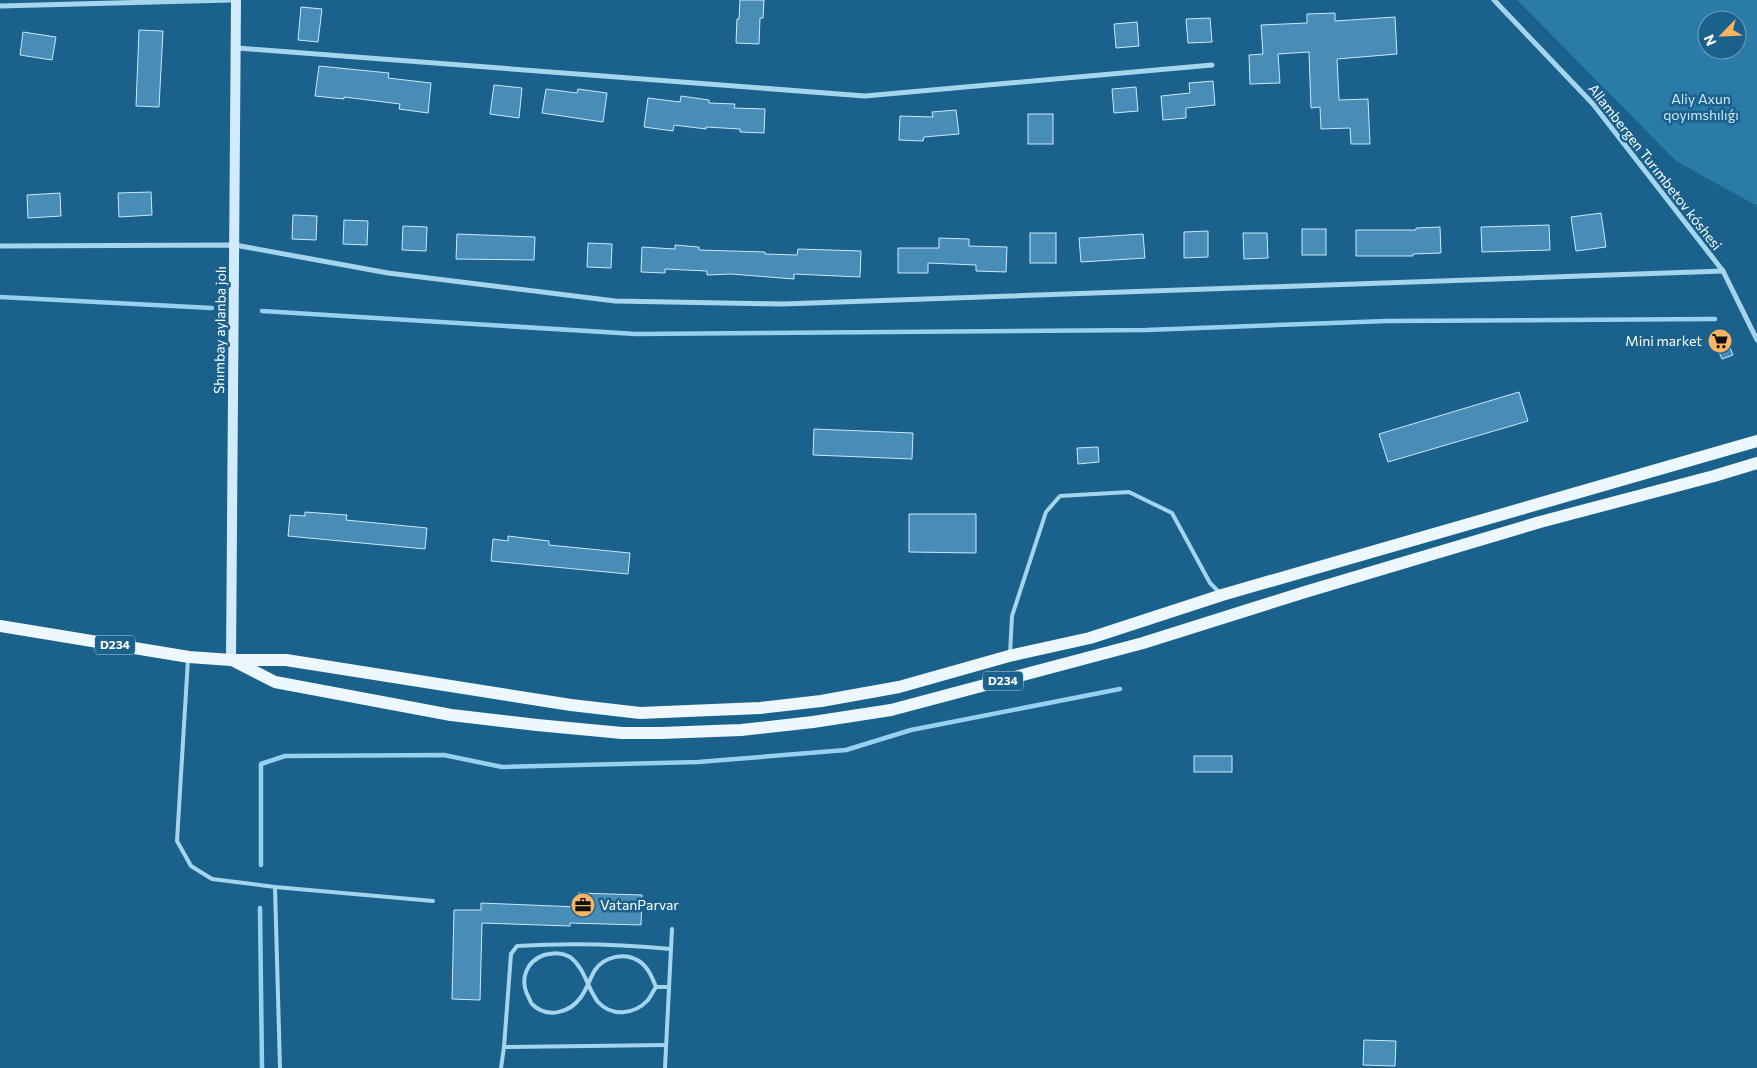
<svg xmlns="http://www.w3.org/2000/svg" width="1757" height="1068" font-family="Commissioner,sans-serif">
  <style>
    .green { fill: #2a7ba8; fill-rule: evenodd }
    .lines { fill: none; stroke-linecap: round; stroke-linejoin: round }
    .stream { stroke: #98d1f0; stroke-width: 4.5 }
    .building { fill: #478db6; stroke: #cbe9fa }
    .service { stroke: #a5d4ed; stroke-width: 4 }
    .minor { stroke: #a5d4ed; stroke-width: 5 }
    .secondary { stroke: #d2ebfa; stroke-width: 10 }
    .primary { stroke: #ecf7ff; stroke-width: 12 }
    .labels { text-anchor: middle; stroke-width: 5; stroke-linejoin: round; paint-order: stroke }
    .shield { fill: #1a618c; stroke: #bad0dc; stroke-width: 1 }
    .shield-label { font-size: 12px; font-weight: bold; fill: #fff }
    .park-label { font-size: 14px; fill: #cbe9fa; stroke: #1a618c }
    .street-label { font-size: 14px; fill: #fff; stroke: #1a618c }
    .poi-label { font-size: 14px; fill: #fff; stroke: #1a618c; text-anchor: end }
  </style>
  <rect width="100%" height="100%" fill="#1a618c"/>
  <path class="green" d="M1517 0H1757V206L1676 161ZM1707 20H1737V50H1707Z"/>
  <g class="lines">
    <g class="stream">
      <polyline points="0,297 212,308"/>
      <polyline points="262,311 636,334 1146,330 1387,321 1715,319"/>
      <polyline points="261,865 261,764 285,756 444,755 502,767 698,762 846,750 911,730 1120,689"/>
      <polyline points="260,908 262,1068"/>
    </g>
  </g>
  <g class="building">
    <polygon points="740,0 764,0 763,18 760,18 759,44 736,43 737,19 739,19"/>
    <polygon points="301,7 322,9 318,42 298,40"/>
    <polygon points="1335,13 1335,21 1395,17 1397,54 1337,59 1339,100 1368,99 1370,144 1351,144 1350,128 1321,129 1320,107 1311,108 1309,52 1278,54 1280,83 1250,84 1249,55 1263,54 1261,25 1307,23 1307,14"/>
    <polygon points="1210,18 1212,42 1188,43 1186,19"/>
    <polygon points="1137,22 1139,46 1116,48 1114,24"/>
    <polygon points="139,30 163,31 159,107 136,106"/>
    <polygon points="23,32 56,37 52,60 20,55"/>
    <polygon points="319,66 389,73 388,78 431,83 428,113 399,109 400,104 344,97 344,99 315,96"/>
    <polygon points="1213,81 1215,105 1186,108 1186,118 1163,120 1161,96 1190,93 1189,83"/>
    <polygon points="494,85 522,88 519,118 490,114"/>
    <polygon points="1136,87 1138,111 1114,113 1112,89"/>
    <polygon points="546,89 577,93 578,89 607,93 603,122 542,113"/>
    <polygon points="681,96 709,100 709,103 735,104 734,108 765,109 764,133 740,132 740,129 706,127 706,129 674,125 673,131 644,127 648,98 680,102"/>
    <polygon points="956,110 959,134 924,137 923,141 899,140 900,116 933,117 932,112"/>
    <rect x="1028" y="114" width="25" height="30"/>
    <polygon points="151,192 152,215 119,217 118,193"/>
    <polygon points="60,193 61,216 28,218 27,195"/>
    <polygon points="1601,213 1606,247 1576,251 1571,217"/>
    <polygon points="293,215 317,216 316,240 292,239"/>
    <polygon points="344,220 368,221 367,245 343,244"/>
    <polygon points="1549,225 1550,250 1482,252 1481,227"/>
    <polygon points="403,226 427,227 426,251 402,250"/>
    <polygon points="1440,227 1441,253 1413,254 1413,256 1356,256 1356,230 1416,230 1416,228"/>
    <rect x="1302" y="229" width="24" height="26"/>
    <polygon points="1208,231 1208,257 1184,258 1184,232"/>
    <rect x="1030" y="233" width="26" height="30"/>
    <polygon points="1243,233 1267,233 1268,258 1244,259"/>
    <polygon points="457,234 535,237 534,260 456,259"/>
    <polygon points="1143,234 1145,258 1081,262 1079,238"/>
    <polygon points="939,238 969,239 969,246 1007,247 1006,272 976,271 976,265 928,263 928,273 898,273 898,248 939,248"/>
    <polygon points="588,243 612,244 611,268 587,267"/>
    <polygon points="675,245 699,247 699,250 765,252 765,254 797,255 798,249 861,251 860,277 794,274 794,279 731,274 707,275 707,271 665,269 665,273 641,272 642,247 675,249"/>
    <polygon points="1726,337 1733,355 1722,359 1714,341"/>
    <polygon points="1519,392 1528,421 1388,462 1379,434"/>
    <polygon points="814,429 913,433 912,459 813,455"/>
    <polygon points="1098,447 1099,462 1078,464 1077,448"/>
    <polygon points="305,512 347,515 346,520 427,528 425,549 288,536 290,515 305,516"/>
    <polygon points="909,514 976,514 976,553 909,552"/>
    <polygon points="508,536 549,541 549,545 630,553 628,574 491,561 493,539 508,541"/>
    <rect x="1194" y="756" width="38" height="16"/>
    <polygon points="578,893 642,895 641,925 570,923 570,926 482,923 480,1000 452,999 454,910 481,910 481,903 578,907"/>
    <polygon points="1364,1040 1396,1041 1395,1066 1363,1065"/>
  </g>
  <g class="lines">
    <g class="service">
      <polyline points="1010,654 1012,616 1046,512 1060,496 1129,492 1172,513 1210,583 1220,593"/>
      <polyline points="188,659 177,841 191,866 212,879 275,887 433,901"/>
      <polyline points="275,887 280,1068"/>
      <path d="M656 987C653 991 651 996 648 1000 634 1015 612 1017 598 1002 587 988 585 968 570 957 561 952 553 953 544 955 527 961 520 978 527 994 529 997 530 1002 532 1004 547 1019 570 1013 581 997 587 989 590 978 595 970 605 956 625 952 639 961 648 967 652 977 656 987H669"/>
      <path d="M504 1047 511 954 517 946C568 943 619 944 671 949"/>
      <polyline points="501,1068 504,1047 666,1045"/>
      <polyline points="665,1068 672,929"/>
    </g>
    <g class="minor">
      <polyline points="1494,0 1593,104 1723,271 1757,340"/>
      <polyline points="0,6 231,0"/>
      <polyline points="237,48 865,96 1212,65"/>
      <polyline points="0,246 235,245 388,273 615,301 783,304 1723,271"/>
    </g>
    <polyline class="secondary" points="231,660 236,0"/>
    <g class="primary">
      <polyline points="0,626 189,657 231,660 286,660 571,705 640,713 760,708 821,701 899,687 1009,656 1090,638 1222,595 1757,441"/>
      <polyline points="234,661 275,682 451,715 537,725 622,733 661,733 741,730 813,722 891,710 1143,643 1305,592 1540,522 1714,476 1757,463"/>
    </g>
  </g>
  <defs>
    <symbol id="supermarket-disc" viewBox="-11 -11 22 22"><circle r="9.5" fill="#ffb462" stroke="#1a618c"/><path d="M-6-5.5h2.5l.6 2H6L4.5 2H-2.5L-4.4-4H-6ZM-1.5 3.2a1.3 1.3 0 1 0 .1 0ZM3 3.2a1.3 1.3 0 1 0 .1 0Z" fill="#111"/></symbol>
    <symbol id="office-disc" viewBox="-11 -11 22 22"><circle r="9.5" fill="#ffb462" stroke="#1a618c"/><path d="M-6-3h4V-5.5h4V-3h4V5H-6ZM-1-4.5V-3h2v-1.5ZM-6 0V1H6V0Z" fill="#111"/></symbol>
  </defs>
  <g fill-rule="evenodd">
    <use href="#supermarket-disc" x="1706" y="327" width="28" height="28"/>
    <use href="#office-disc" x="569" y="891" width="28" height="28"/>
  </g>
  <g class="labels">
    <g class="shield">
      <rect x="95" y="635.5" width="40" height="19" rx="4"/>
      <rect x="983" y="671.5" width="40" height="19" rx="4"/>
    </g>
    <g class="shield-label">
      <text x="115" y="649">D234</text>
      <text x="1003" y="685">D234</text>
    </g>
    <g class="park-label">
      <text x="1701" y="104">Aliy Axun<tspan x="1701" dy="16">qoyımshılıǵı</tspan></text>
    </g>
    <g class="street-label">
      <text transform="translate(1655 167) rotate(52)" y="5">Allambergen Turımbetov kóshesi</text>
      <text transform="translate(220 330) rotate(-89)" y="5">Shımbay aylanba jolı</text>
    </g>
    <g class="poi-label">
      <text x="1702" y="346">Mini market</text>
      <text x="600" y="910" text-anchor="start">VatanParvar</text>
    </g>
  </g>
  <g transform="translate(1722 35) rotate(246)"><circle r="24" fill="#1a618c" stroke="#76a0ba"/>
  <path d="M0-4L9 19L0 12L-9 19Z" fill="#ffb462"/>
  <text y="-8" font-size="14" font-weight="bold" text-anchor="middle" fill="#ffffff">N</text>
  </g>
</svg>
